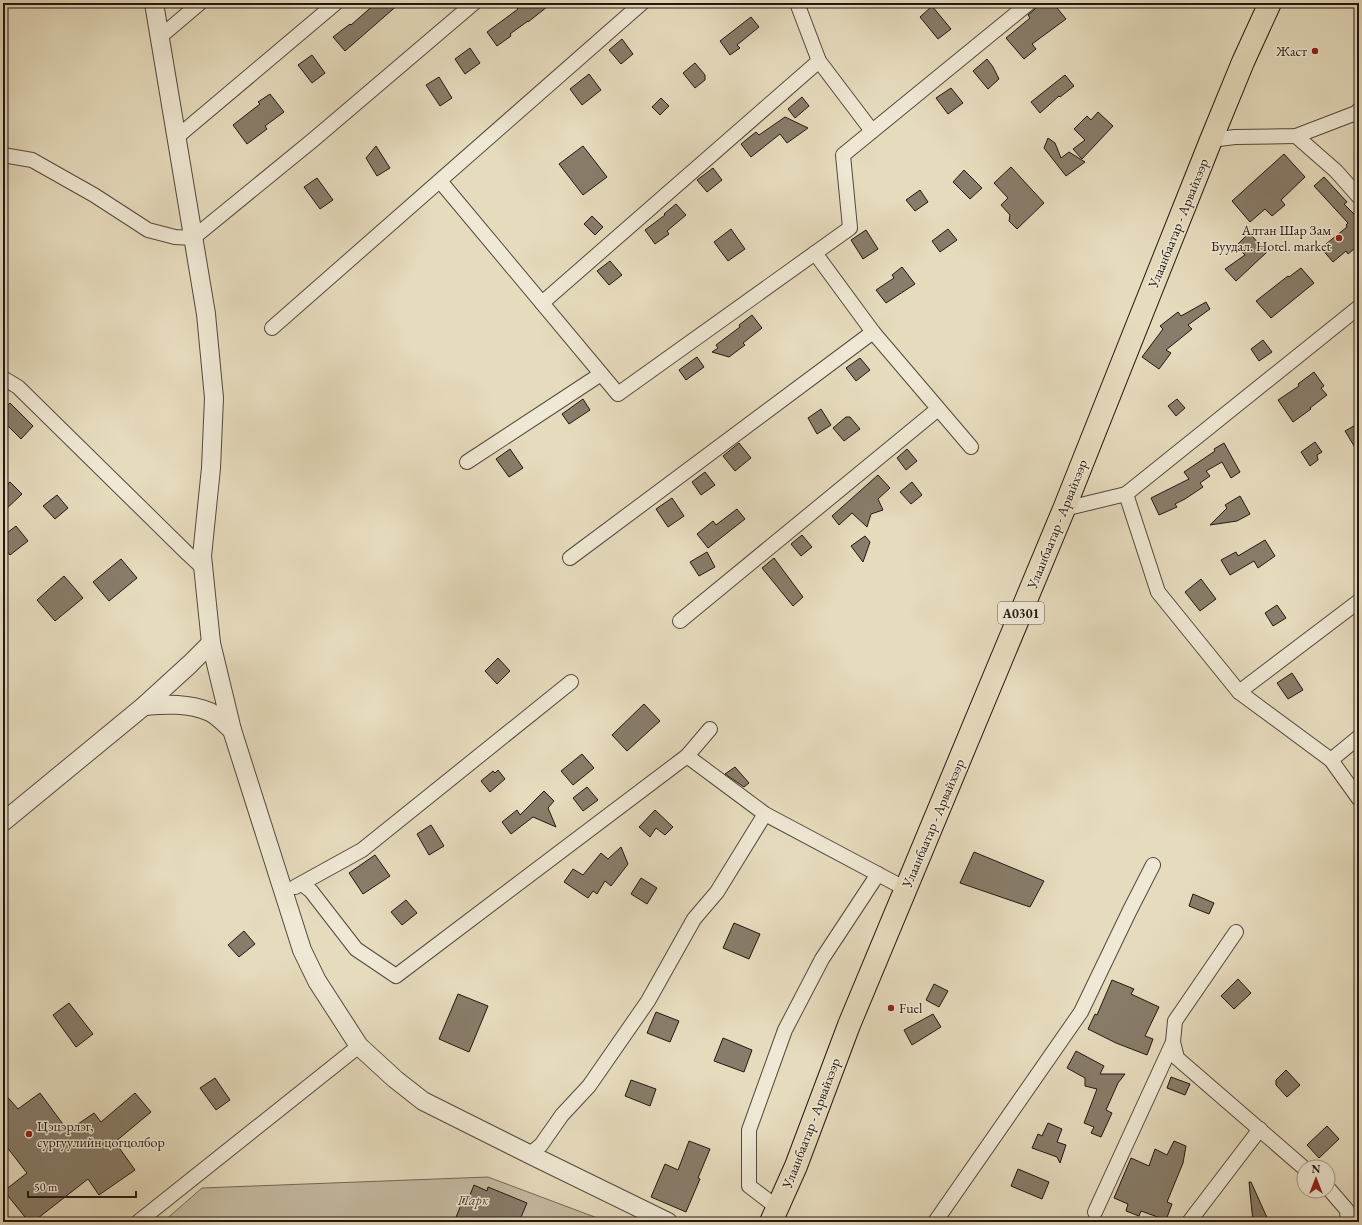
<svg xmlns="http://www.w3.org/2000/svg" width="1362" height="1225" font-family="'EB Garamond',serif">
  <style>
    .green { fill: #c5baa0; stroke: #746958 }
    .building { fill: #887d6a; stroke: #221810 }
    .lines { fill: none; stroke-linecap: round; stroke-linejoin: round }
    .minor-casing { stroke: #53493b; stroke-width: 16 }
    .tertiary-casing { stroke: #53493b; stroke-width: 20 }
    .trunk-casing { stroke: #221810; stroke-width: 24 }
    .minor { stroke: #efe8d4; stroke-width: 14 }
    .tertiary { stroke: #efe8d4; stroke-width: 18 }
    .trunk { stroke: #e6dbbd; stroke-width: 22 }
    .poi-dot { fill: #8f2418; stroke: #efe8d4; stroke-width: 1.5 }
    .labels { text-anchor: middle; stroke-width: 3; stroke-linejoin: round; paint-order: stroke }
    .shield { fill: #efe8d4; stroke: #60564b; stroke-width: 1 }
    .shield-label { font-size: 13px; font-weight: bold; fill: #221810 }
    .poi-label { font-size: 14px; fill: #221810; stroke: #efe8d4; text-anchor: end }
    .street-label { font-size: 14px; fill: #221810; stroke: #efe8d4 }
    .park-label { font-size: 14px; font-style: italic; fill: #53493b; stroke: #efe8d4 }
  </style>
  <rect width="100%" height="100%" fill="#e6dbbd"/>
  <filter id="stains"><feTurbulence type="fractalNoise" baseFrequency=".005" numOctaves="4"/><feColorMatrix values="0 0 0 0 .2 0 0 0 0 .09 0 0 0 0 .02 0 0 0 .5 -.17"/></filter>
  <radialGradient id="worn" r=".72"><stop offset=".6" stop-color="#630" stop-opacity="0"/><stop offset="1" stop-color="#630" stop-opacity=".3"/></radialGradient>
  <polygon class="green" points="488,1177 608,1222 163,1222 202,1188"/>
  <g class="building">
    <polygon points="376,3 400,3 345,51 333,37 350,24 351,25"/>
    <polygon points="513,3 552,3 528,22 528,21 510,34 511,36 497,46 487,32 518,9"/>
    <polygon points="1038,3 1053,3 1066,19 1032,44 1036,49 1024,59 1006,38 1030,18 1028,15 1035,9"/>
    <polygon points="932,6 951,29 938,39 920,17"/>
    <polygon points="751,17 759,27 737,45 740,48 730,55 720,41"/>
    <polygon points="622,39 633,54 621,64 609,50"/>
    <polygon points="470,48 480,63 465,74 455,59"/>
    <polygon points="312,55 325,73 312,83 298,65"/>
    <polygon points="987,59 993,67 999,79 988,89 973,71"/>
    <polygon points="695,63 705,75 705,80 695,88 683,73"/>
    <polygon points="589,74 601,90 582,105 570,89"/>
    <polygon points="1065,75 1074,86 1060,97 1059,96 1040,113 1031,102"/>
    <polygon points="439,77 452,98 440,106 426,85"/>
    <polygon points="951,88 963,103 948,114 936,98"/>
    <polygon points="270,94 284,112 265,126 267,129 247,144 233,125 260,104 258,102"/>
    <polygon points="802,97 809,106 795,118 788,109"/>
    <polygon points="661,98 669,106 660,115 652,107"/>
    <polygon points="1098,112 1113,126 1082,159 1073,149 1085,140 1074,129 1087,116 1091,120"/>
    <polygon points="785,117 808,128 787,143 780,134 751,157 741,144 756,132 759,135"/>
    <polygon points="1048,138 1055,143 1061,158 1069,152 1085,162 1066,176 1044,148"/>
    <polygon points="376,146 390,168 377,176 366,158"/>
    <polygon points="583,146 607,177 583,195 559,164"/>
    <polygon points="1284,154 1305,177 1281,200 1285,205 1272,216 1265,209 1250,222 1232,201"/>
    <polygon points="1011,167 1044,203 1017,229 1009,221 1010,215 1001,205 1008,198 994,183"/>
    <polygon points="713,168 722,180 707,192 697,180"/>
    <polygon points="964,170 982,188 970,199 953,182"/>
    <polygon points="1324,177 1347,202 1344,204 1355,215 1359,212 1359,245 1348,254 1346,251 1333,262 1321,248 1347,227 1346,225 1348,223 1314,186"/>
    <polygon points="317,178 333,200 320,209 304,187"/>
    <polygon points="920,190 928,202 915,211 906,200"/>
    <polygon points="676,204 686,215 667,231 669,234 655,244 645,230 665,215 664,214"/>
    <polygon points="592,216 603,227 595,235 584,224"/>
    <polygon points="731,229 745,249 728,261 714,242"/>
    <polygon points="948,229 957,240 940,252 932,241"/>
    <polygon points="866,230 878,249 863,259 851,240"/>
    <polygon points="1249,233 1267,252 1236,281 1225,269 1245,255 1236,246"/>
    <polygon points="610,261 622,275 609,285 597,271"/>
    <polygon points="902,267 915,284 886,303 876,290 894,278 892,275"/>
    <polygon points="1301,268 1314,283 1271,318 1256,301 1288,276 1289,277"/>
    <polygon points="1206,302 1210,309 1188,325 1192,329 1166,350 1171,353 1159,369 1142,357 1163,329 1160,326 1178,312 1181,316"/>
    <polygon points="752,315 762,328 743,343 745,345 729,357 712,352 718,348 716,345 740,327 739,325"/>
    <polygon points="1263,340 1272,352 1259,361 1251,349"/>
    <polygon points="697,357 704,367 686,380 679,370"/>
    <polygon points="860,358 870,370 856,381 846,368"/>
    <polygon points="1314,372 1324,386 1321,388 1327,395 1310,408 1311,409 1293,422 1278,400 1299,386 1298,384"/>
    <polygon points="583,399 590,410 569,424 562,414"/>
    <polygon points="1177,399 1185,408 1176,416 1168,406"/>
    <polygon points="10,403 33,426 21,439 3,421 3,410"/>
    <polygon points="821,409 831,425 817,434 808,418"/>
    <polygon points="846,417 850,417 860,429 844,441 833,428"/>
    <polygon points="1359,423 1359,454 1345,431"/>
    <polygon points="1315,442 1322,452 1317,455 1318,460 1310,466 1301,452"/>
    <polygon points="739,443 751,458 735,471 723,456"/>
    <polygon points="1224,443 1240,472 1231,478 1222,462 1206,471 1210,476 1200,483 1203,487 1185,499 1175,504 1177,507 1159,515 1151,498 1189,479 1184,472 1215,451 1214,449"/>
    <polygon points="510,449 523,468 509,477 496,459"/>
    <polygon points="907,449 917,461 906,470 897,458"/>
    <polygon points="705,472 715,485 701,495 692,482"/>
    <polygon points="878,475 890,488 878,499 883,510 871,514 867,527 852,513 839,525 832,516"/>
    <polygon points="10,482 22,494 3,512 3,488"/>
    <polygon points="912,482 922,495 911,504 900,492"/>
    <polygon points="57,495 68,508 55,519 43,506"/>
    <polygon points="1240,496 1250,514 1237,521 1210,525 1227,508 1225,505"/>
    <polygon points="672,498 684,516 668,527 656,509"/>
    <polygon points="737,509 745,519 708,548 697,534 713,521 716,525"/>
    <polygon points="16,526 28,541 10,555 3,547 3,536"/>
    <polygon points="802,535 812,547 801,556 791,544"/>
    <polygon points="865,536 870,542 863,562 851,546"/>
    <polygon points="1265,540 1275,556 1258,568 1254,561 1230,575 1221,560 1236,552 1238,556"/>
    <polygon points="707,552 715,567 699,576 690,562"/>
    <polygon points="774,558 803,597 793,606 762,568"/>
    <polygon points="121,559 137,578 109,601 93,582"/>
    <polygon points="64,576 83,598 55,621 37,600"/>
    <polygon points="1201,579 1216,599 1200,611 1185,592"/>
    <polygon points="1277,605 1286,618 1273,626 1265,613"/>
    <polygon points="498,658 510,671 497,684 485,671"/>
    <polygon points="1292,673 1303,690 1288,699 1277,683"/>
    <polygon points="644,704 660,721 627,751 612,735"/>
    <polygon points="582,754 594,768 573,785 561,771"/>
    <polygon points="735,767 749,783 744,787 725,774"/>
    <polygon points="498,770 505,779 490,792 481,781 493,771 495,773"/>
    <polygon points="587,787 598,800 583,811 573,798"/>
    <polygon points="544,791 554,801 548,808 556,827 533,817 511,834 502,822 517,810 520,815"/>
    <polygon points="655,810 673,827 665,835 656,828 650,837 639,827"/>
    <polygon points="431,825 444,846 429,855 417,834"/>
    <polygon points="621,847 628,864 611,886 605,881 597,894 593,891 588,898 564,882 573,869 583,875 601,853 608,859"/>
    <polygon points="974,852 1044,881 1030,907 960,883"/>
    <polygon points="375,855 390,876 363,894 349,873"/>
    <polygon points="641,878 657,888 647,904 631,894"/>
    <polygon points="1193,894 1214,903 1209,914 1189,906"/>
    <polygon points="406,900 417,913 402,925 391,912"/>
    <polygon points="734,923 760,934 749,959 723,948"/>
    <polygon points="244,931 255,944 239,957 228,945"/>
    <polygon points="1238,979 1251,993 1234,1009 1221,996"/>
    <polygon points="1112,980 1134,989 1131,994 1159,1007 1145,1036 1153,1039 1147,1055 1116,1043 1088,1029 1095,1014 1097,1015"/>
    <polygon points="934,984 948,991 939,1007 926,1000"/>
    <polygon points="458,994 488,1006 469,1052 439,1039"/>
    <polygon points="69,1003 93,1034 76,1047 53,1015"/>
    <polygon points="656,1012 679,1021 670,1042 647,1033"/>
    <polygon points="933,1014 941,1027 912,1045 904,1030"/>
    <polygon points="723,1038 752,1050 744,1072 714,1061"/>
    <polygon points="1076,1051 1104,1066 1100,1074 1125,1074 1118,1083 1106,1110 1112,1113 1101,1137 1091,1133 1094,1127 1084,1123 1097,1089 1085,1086 1085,1078 1067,1068"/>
    <polygon points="1286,1070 1300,1085 1287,1097 1276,1085 1276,1080"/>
    <polygon points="1171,1077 1190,1084 1185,1095 1167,1088"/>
    <polygon points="215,1078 230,1100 216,1110 200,1088"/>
    <polygon points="631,1080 656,1089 650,1106 625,1096"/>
    <polygon points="3,1092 18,1109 40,1093 68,1131 94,1113 101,1122 135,1093 151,1112 115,1142 135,1170 99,1195 88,1179 33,1222 29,1222 4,1191 27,1173 3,1142"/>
    <polygon points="1048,1123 1062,1129 1057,1142 1066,1145 1060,1163 1057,1157 1032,1148 1038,1134 1042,1136"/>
    <polygon points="1327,1126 1339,1139 1319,1158 1307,1145"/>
    <polygon points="689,1141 710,1149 698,1178 700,1179 686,1212 651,1197 665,1164 678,1170"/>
    <polygon points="1174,1141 1186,1146 1183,1163 1167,1202 1172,1204 1166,1220 1141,1211 1139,1216 1126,1211 1128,1204 1114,1198 1131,1158 1149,1166 1155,1149 1167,1155"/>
    <polygon points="1018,1169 1049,1182 1042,1199 1011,1186"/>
    <polygon points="1249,1182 1251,1182 1269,1222 1253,1222"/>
    <polygon points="474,1185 487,1191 488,1187 527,1203 519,1222 454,1222 464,1198 468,1200"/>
  </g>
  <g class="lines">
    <defs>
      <g id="minor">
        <polyline points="797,3 819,61 872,131"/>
        <polyline points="160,37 200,3"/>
        <polyline points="1296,136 1336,171 1359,197"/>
        <polyline points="177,137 336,3"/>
        <polyline points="1211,140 1235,137 1296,136 1356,113 1359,110"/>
        <polyline points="3,155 32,160 94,195 148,230 175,237 193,238 313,140 474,3"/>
        <polyline points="440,181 618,394 850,228 843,155 1029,3"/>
        <polyline points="815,253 873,332 971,447"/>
        <polyline points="542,303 819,61"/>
        <polyline points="272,328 642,3"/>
        <polyline points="3,378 18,387 188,554 203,568"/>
        <polyline points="467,462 601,374"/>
        <polyline points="1126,494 1158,592 1239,692 1331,760 1359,799"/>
        <polyline points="1064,509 1126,494 1359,307"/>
        <polyline points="570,558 873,332"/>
        <polyline points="680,621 938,409"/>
        <polyline points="1239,692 1359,601"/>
        <polyline points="687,756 765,814 906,889"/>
        <polyline points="1331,760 1359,737"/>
        <polyline points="302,884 311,891 356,949 396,976 687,756 710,729"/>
        <polyline points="295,887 362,850 571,682"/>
        <polyline points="1236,932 1175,1021 1173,1042 1177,1058 1304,1168"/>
        <polyline points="529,1155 541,1145 562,1115 589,1086 648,1001 694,919 717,892 765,814"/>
        <polyline points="1328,1188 1347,1210 1348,1222"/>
        <polyline points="778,1208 749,1186 749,1130 785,1030 822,959 878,874"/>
        <polyline points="1095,1212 1173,1042"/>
        <polyline points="138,1222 359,1046"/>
        <polyline points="935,1222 1081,1012 1130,910 1153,865"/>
        <polyline points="1189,1222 1260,1129"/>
      </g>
      <g id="tertiary">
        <polyline points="154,3 206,314 214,398 211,468 202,556 211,643 232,730 302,950 317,981 359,1046 395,1079 423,1101 535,1157 668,1222"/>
        <path d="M144 706C166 704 189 703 210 712 218 716 225 724 232 730"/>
        <polyline points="3,822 144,706 190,664 211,643"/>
      </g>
      <polyline id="trunk" points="771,1222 796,1166 849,1025 1064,509 1211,140 1243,62 1270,3"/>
    </defs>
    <use href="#minor" class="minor-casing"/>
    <use href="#tertiary" class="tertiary-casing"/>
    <use href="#trunk" class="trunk-casing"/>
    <use href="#minor" class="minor"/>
    <use href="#tertiary" class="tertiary"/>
    <use href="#trunk" class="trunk"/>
  </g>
  <g class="poi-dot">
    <circle cx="1315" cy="51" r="4"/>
    <circle cx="1339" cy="238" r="4"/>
    <circle cx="891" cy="1008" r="4"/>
    <circle cx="29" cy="1134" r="4"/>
  </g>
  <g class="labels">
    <rect class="shield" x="998" y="602" width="46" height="22" rx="3"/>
    <g class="shield-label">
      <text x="1021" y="618">A0301</text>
    </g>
    <g class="poi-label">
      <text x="1307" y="56">Жаст</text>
      <text x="1331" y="235">Алтан Шар Зам<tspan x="1331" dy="16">Буудал. Hotel. market</tspan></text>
      <text x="899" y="1013" text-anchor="start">Fuel</text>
      <text x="37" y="1131" text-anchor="start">Цэцэрлэг,<tspan x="37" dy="16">сургуулийн цогцолбор</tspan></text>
    </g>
    <g class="street-label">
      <text transform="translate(1178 223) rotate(-68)" y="5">Улаанбаатар - Арвайхээр</text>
      <text transform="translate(1057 524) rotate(-68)" y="5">Улаанбаатар - Арвайхээр</text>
      <text transform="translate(933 823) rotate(-67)" y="5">Улаанбаатар - Арвайхээр</text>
      <text transform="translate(811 1123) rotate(-69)" y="5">Улаанбаатар - Арвайхээр</text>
    </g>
    <g class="park-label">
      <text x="473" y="1205">Парк</text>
    </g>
  </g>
  <rect width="1362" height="1225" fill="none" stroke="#e6dbbd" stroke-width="16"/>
  <rect x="4" y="4" width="1354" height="1217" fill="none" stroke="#221810" stroke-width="2"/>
  <rect x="8" y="8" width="1346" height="1209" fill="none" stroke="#221810"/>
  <g transform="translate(1316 1179)"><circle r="19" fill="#efe8d4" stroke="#9d9586"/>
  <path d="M0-3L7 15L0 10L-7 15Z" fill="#8f2418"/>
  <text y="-6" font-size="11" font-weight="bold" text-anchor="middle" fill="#221810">N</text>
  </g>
  <path d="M28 1191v6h108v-6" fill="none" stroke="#221810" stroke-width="2"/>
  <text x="34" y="1191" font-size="12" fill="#221810" stroke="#efe8d4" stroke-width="3" paint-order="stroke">50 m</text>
  <rect width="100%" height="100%" filter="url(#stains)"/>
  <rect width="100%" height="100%" fill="url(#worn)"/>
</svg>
